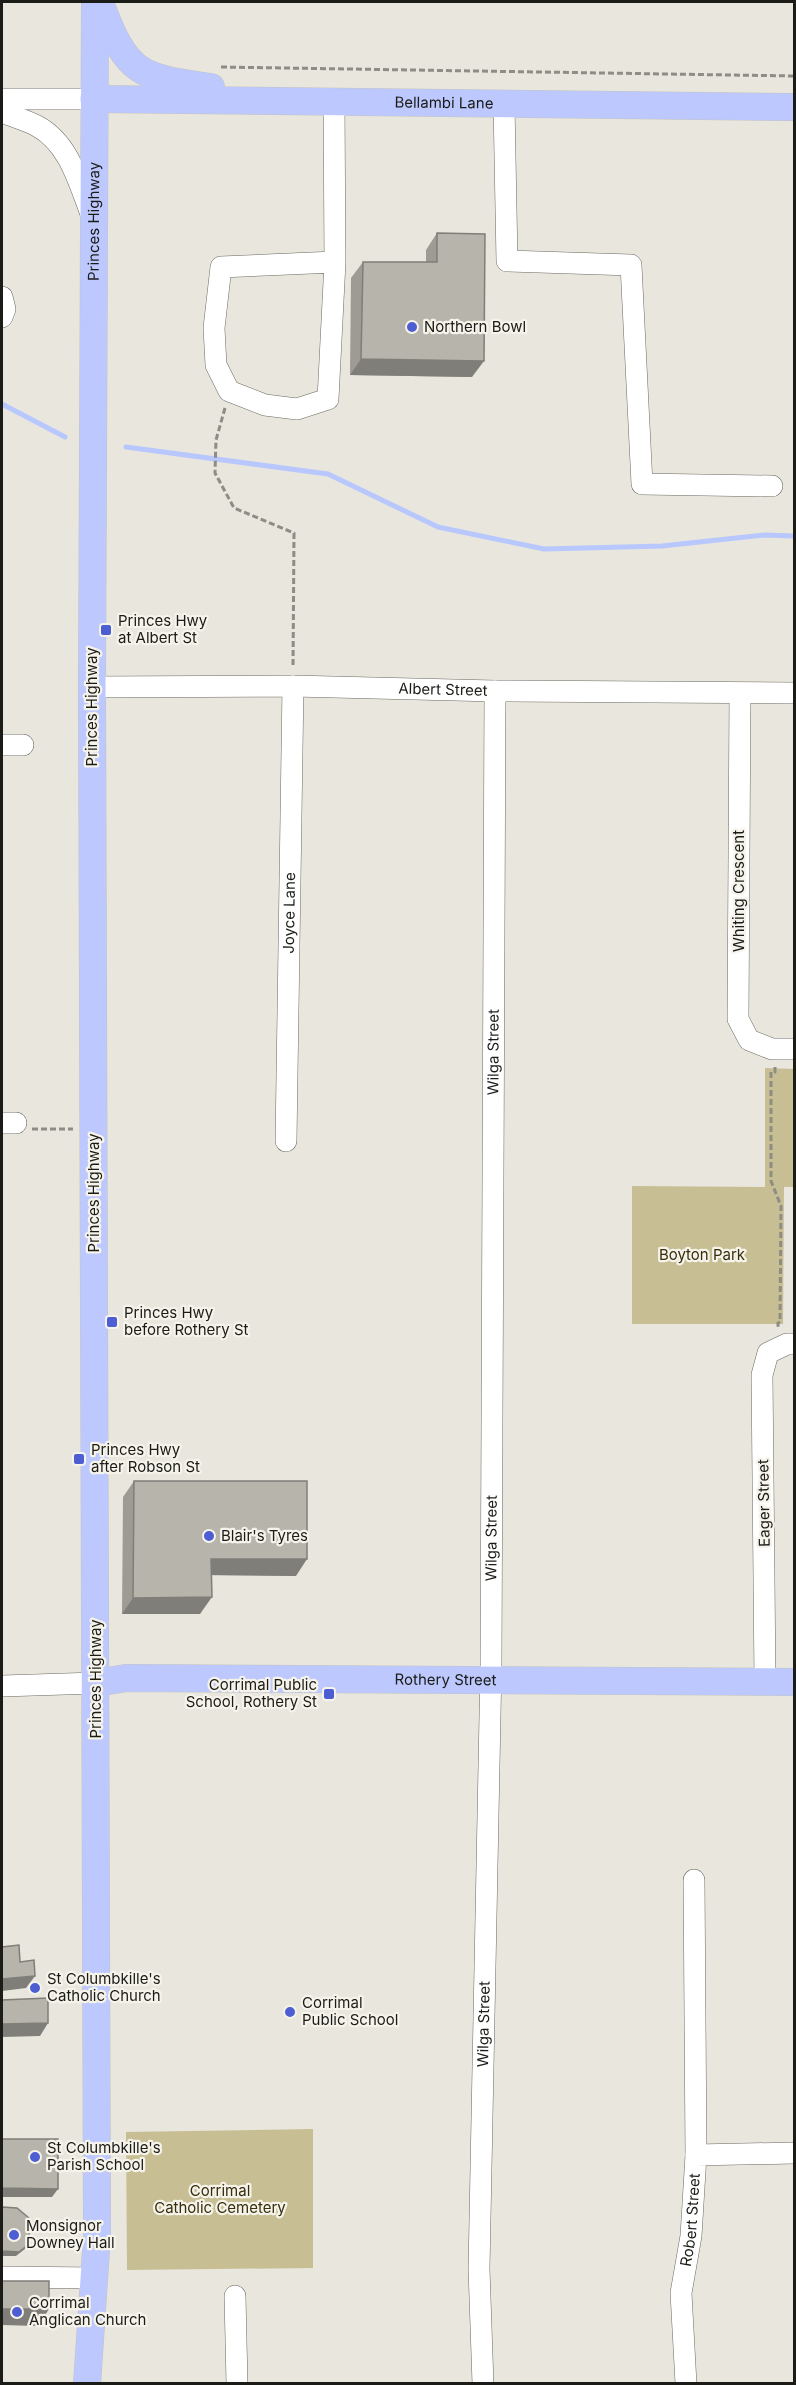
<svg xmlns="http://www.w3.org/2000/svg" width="796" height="2385" font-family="Inter,sans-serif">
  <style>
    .green { fill: #c8be93 }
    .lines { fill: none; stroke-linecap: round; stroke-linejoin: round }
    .stream { stroke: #b8c7fd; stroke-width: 5 }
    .minor-casing { stroke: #6b6a62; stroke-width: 22 }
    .major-casing { stroke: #c4c4c3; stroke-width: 28 }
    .path { stroke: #8d8c85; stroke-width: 3; stroke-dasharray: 6 3; stroke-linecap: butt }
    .minor { stroke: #fff; stroke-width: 21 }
    .major { stroke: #bcc8fe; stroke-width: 27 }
    .wall { fill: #9d9b93 }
    .shaded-wall { fill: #7f7e78 }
    .building { fill: #b6b4ab; stroke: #7f7e78; stroke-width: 1.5 }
    .poi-dot { fill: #4d5dd2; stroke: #f5f3ea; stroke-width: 2 }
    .labels { text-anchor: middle; stroke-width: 4.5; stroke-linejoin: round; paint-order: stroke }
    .street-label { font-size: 15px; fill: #1b1b17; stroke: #f5f3ea }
    .poi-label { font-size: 15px; fill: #1b1b17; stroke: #f5f3ea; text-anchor: start }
    .park-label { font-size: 15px; fill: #362e0d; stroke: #f5f3ea }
  </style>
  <rect width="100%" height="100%" fill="#e8e6dd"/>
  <g class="green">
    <polygon points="765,1068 794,1069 794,1187 784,1187 783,1324 632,1324 632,1186 765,1187"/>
    <polygon points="313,2129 313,2268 127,2270 126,2132"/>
  </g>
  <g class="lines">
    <g class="stream">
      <polyline points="2,404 65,437"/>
      <polyline points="126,447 328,474 438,527 544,549 662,546 765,535 794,536"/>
    </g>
    <defs>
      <g id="minor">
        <polyline points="2,99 94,99"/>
        <polyline points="334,102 335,262 328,399 297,409 265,405 229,391 216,365 214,328 221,267 335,262"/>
        <polyline points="504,104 507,261 631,265 642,484 772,486"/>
        <path d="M2 112C13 117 26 120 37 126 69 143 79 183 91 214"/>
        <polyline points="2,297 5,309 2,317"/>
        <path id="s1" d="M92 687 293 686 495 691 794 693"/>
        <polyline points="740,693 738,1019 749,1040 772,1049 794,1049"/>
        <polyline points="2,745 23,745"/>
        <polyline points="2,1123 16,1123"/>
        <path id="s2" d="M286 1141 293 686"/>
        <polyline points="765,1681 762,1375 768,1353 787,1344 794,1344"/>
        <polyline points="2,1686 96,1683"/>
        <polyline points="694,1880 696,2155"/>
        <polyline points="2,2277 96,2278"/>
        <polyline points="235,2296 237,2384"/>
        <path id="s3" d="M483 2384 479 2269 491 1665 495 691"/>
        <path id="s4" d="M686 2384 681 2293 691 2236 696 2155 794 2153"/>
      </g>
      <g id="major">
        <path d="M101 5C127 75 140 77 211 87"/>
        <path id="s5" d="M94 99 794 107"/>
        <path id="s6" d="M96 1683 126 1678 794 1682"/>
        <path id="s7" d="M87 2384 97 2235 92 687 95 2"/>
      </g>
    </defs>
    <use href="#minor" class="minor-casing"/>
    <use href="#major" class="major-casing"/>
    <g class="path">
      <polyline points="221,67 794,76"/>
      <polyline points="225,408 216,440 215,473 234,508 294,533 293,667"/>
      <polyline points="775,1067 775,1072 771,1072 771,1181 781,1206 780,1322 778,1323 778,1328"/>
      <polyline points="32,1129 73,1129"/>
    </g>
    <use href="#minor" class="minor"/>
    <use href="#major" class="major"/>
  </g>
  <g class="wall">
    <polygon points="437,233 472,377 350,375 351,278 363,262 426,262 426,250"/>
    <polygon points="134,1481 296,1576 211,1575 200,1614 122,1614 123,1497"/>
  </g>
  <g class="shaded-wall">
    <polygon points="361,359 484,361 472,377 350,375"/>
    <polygon points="211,1559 307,1559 296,1576 200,1575"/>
    <polygon points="212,1597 200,1614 122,1614 133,1598"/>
    <polygon points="35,1976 26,1988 2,1991 2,1979"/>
    <polygon points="48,2023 40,2036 2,2037 2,2024"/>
    <polygon points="2,2188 58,2189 52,2197 2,2197"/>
    <polygon points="29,2244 26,2248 16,2256 2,2256 2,2251"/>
    <polygon points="2,2309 49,2309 38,2326 2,2325"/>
  </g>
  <g class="building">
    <polygon points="437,233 485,234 484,361 361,359 363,262 437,262"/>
    <polygon points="134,1481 307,1481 307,1559 211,1559 212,1597 133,1598"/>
    <polygon points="19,1945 20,1962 34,1960 35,1976 2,1979 2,1947"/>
    <polygon points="48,1998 48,2023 2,2024 2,2000"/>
    <polygon points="2,2139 58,2139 58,2189 2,2188"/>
    <polygon points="2,2207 17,2208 29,2218 29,2244 19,2252 2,2251"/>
    <rect x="2" y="2281" width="47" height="28"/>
  </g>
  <g class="poi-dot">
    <circle cx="412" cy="327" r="6"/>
    <rect x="100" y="624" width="12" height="12" rx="3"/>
    <rect x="106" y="1316" width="12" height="12" rx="3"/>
    <rect x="73" y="1453" width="12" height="12" rx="3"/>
    <circle cx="209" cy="1536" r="6"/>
    <rect x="323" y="1688" width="12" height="12" rx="3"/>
    <circle cx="35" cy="1988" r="6"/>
    <circle cx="290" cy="2012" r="6"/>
    <circle cx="35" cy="2157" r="6"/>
    <circle cx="14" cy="2235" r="6"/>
    <circle cx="17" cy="2312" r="6"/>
  </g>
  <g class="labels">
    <g class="street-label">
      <text dy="5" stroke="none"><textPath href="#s5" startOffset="350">Bellambi Lane</textPath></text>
      <text dy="5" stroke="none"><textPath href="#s7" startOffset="2163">Princes Highway</textPath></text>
      <text dy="5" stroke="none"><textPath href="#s1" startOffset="351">Albert Street</textPath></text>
      <text transform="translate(92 707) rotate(-90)" y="5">Princes Highway</text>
      <text transform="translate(739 891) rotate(-90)" y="5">Whiting Crescent</text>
      <text dy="5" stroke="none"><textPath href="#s2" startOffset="228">Joyce Lane</textPath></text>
      <text dy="5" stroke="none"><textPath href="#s3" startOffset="1332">Wilga Street</textPath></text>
      <text transform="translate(94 1193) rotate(-90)" y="5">Princes Highway</text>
      <text transform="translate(764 1503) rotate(-91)" y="5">Eager Street</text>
      <text dy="5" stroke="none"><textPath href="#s3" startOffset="846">Wilga Street</textPath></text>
      <text transform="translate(96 1679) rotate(-90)" y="5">Princes Highway</text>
      <text dy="5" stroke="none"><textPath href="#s6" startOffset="350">Rothery Street</textPath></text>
      <text dy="5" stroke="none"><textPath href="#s3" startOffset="360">Wilga Street</textPath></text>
      <text dy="5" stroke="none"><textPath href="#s4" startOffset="165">Robert Street</textPath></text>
    </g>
    <g class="poi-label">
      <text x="424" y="332">Northern Bowl</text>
      <text x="118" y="626">Princes Hwy<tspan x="118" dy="17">at Albert St</tspan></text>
      <text x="124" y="1318">Princes Hwy<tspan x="124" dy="17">before Rothery St</tspan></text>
      <text x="91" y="1455">Princes Hwy<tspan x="91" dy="17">after Robson St</tspan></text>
      <text x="221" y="1541">Blair's Tyres</text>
      <text x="317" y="1690" text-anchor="end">Corrimal Public<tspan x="317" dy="17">School, Rothery St</tspan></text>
      <text x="47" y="1984">St Columbkille's<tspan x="47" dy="17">Catholic Church</tspan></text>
      <text x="302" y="2008">Corrimal<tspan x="302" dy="17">Public School</tspan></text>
      <text x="47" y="2153">St Columbkille's<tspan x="47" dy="17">Parish School</tspan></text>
      <text x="26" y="2231">Monsignor<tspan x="26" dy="17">Downey Hall</tspan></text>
      <text x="29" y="2308">Corrimal<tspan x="29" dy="17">Anglican Church</tspan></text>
    </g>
    <g class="park-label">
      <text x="702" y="1260">Boyton Park</text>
      <text x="220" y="2196">Corrimal<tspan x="220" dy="17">Catholic Cemetery</tspan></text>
    </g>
  </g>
  <rect width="796" height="2385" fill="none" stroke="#1b1b17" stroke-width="6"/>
</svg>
